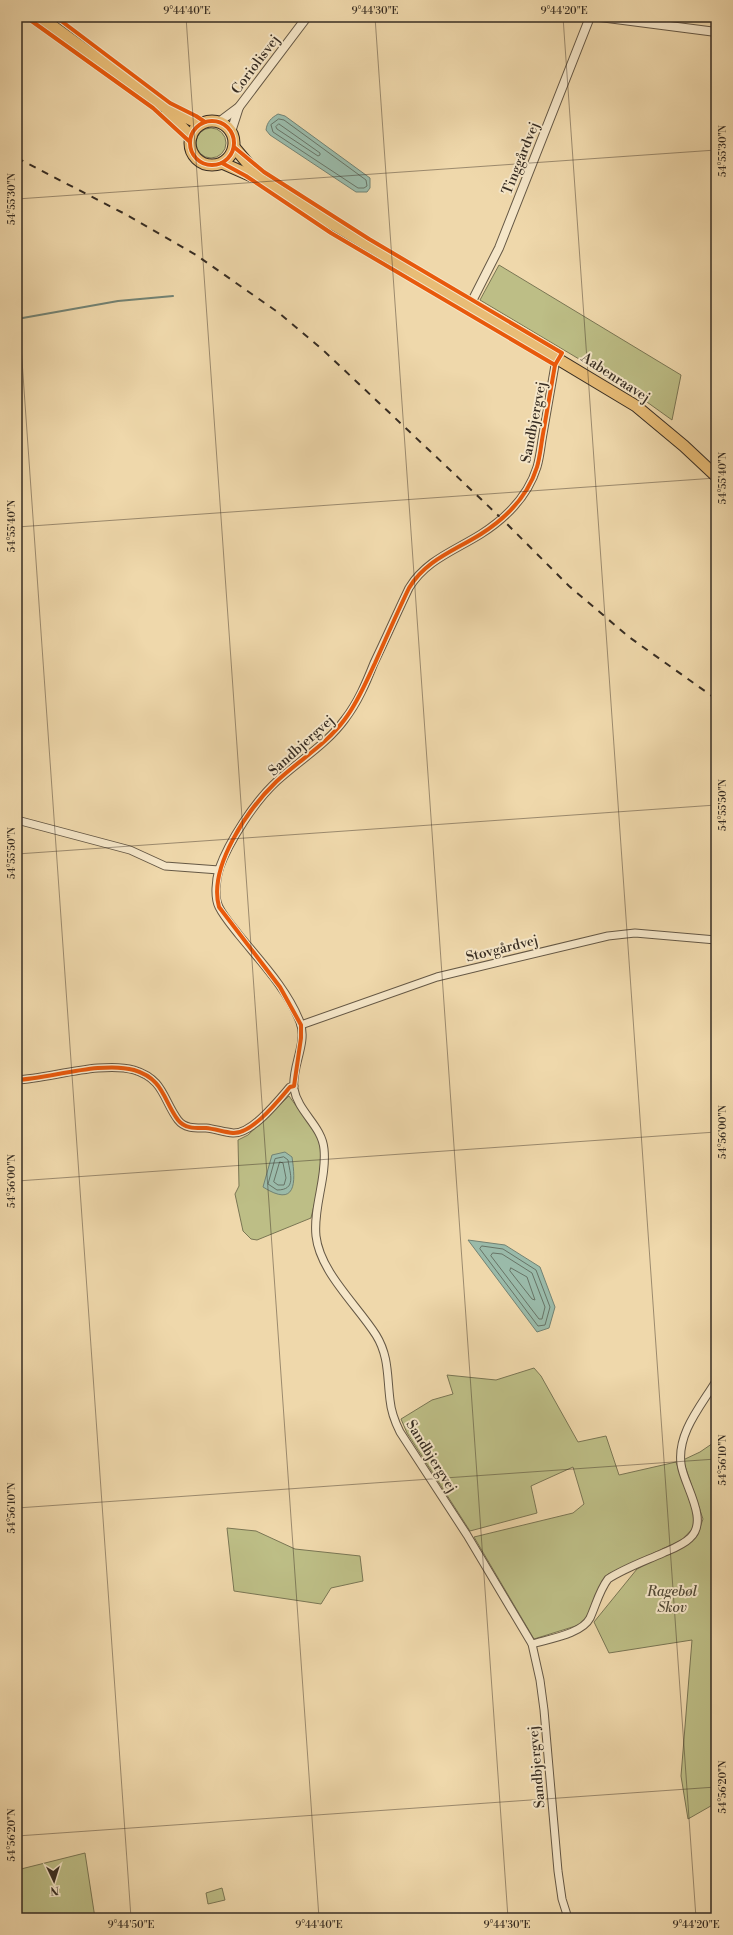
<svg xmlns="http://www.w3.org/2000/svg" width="733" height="1935" font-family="'Libre Bodoni',serif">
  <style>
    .green { fill: #bdbe86; stroke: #7a7654 }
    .water { fill: #9abaa9; stroke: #728273 }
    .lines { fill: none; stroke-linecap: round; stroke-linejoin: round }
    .shore { stroke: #687466; stroke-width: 1 }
    .stream { stroke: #728273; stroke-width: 2 }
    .minor-casing { stroke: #655845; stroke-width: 9 }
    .tertiary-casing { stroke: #655845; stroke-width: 10 }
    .primary-casing { stroke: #372d23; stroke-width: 13 }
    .minor { stroke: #f5e6c8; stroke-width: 7 }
    .tertiary { stroke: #f5e6c8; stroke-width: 8 }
    .primary { stroke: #e8bc76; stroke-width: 11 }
    .rail { stroke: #372d23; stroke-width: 2; stroke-dasharray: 7 7; stroke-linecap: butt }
    .cycleway-casing { stroke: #f5e6c8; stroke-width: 6 }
    .cycleway { stroke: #e8590c; stroke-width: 4 }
    .ticks { fill: none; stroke: #372d23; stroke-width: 1; stroke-opacity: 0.45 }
    .labels { text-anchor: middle; stroke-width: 4; stroke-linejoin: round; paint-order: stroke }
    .street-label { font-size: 14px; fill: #372d23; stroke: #f5e6c8 }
    .park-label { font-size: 14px; font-style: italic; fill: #524a37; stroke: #f5e6c8 }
    .neatline { fill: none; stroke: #372d23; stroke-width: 1.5 }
    .ticks-label { font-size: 10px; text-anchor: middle; fill: #372d23 }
  </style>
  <rect width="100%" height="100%" fill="#efd8ab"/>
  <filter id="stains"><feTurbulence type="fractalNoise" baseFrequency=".005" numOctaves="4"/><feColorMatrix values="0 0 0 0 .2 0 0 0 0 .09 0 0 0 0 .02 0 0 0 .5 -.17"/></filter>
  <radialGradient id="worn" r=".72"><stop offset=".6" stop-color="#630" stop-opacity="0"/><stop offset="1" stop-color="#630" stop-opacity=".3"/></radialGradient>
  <g class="green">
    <circle cx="211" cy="143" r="15"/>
    <polygon points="499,265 681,375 672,420 626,387 480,300"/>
    <path d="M289 1096C298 1109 309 1122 317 1136 329 1157 316 1196 311 1218L257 1240 251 1239 243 1231 235 1194 239 1186 238 1140 248 1135Z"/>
    <path d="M534 1368 541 1376 578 1442 606 1436 619 1475 676 1462 693 1510 694 1527 682 1540 608 1574C595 1588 595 1609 582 1624L534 1639 474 1537 573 1513 584 1504 573 1467 531 1486 537 1513 470 1531 407 1433 401 1419 432 1400 453 1394 447 1375 496 1380Z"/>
    <polygon points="716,1441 716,1803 688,1819 681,1776 692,1640 609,1653 594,1622 637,1569 682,1546 697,1536 703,1519 683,1460 700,1452"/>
    <polygon points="227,1528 256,1531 295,1549 360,1556 363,1581 331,1588 321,1604 234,1591"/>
    <polygon points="85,1853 95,1918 17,1918 17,1870"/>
    <polygon points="222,1888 225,1900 208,1904 206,1893"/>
  </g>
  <g class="water">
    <path d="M278 114 285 116 370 178V188L367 192H356L270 135 266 130C267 122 271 118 278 114Z"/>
    <path d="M285 1152 292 1157C296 1183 296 1208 263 1187L272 1155Z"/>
    <polygon points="468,1240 505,1245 540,1267 555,1307 549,1328 537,1332"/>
  </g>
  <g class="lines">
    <g class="shore">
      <polygon points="279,119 284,120 366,180 367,186 364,188 358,188 273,132 271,125"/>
      <polygon points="279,124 320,153 320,155 318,156 277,129 276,127"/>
      <path d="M284 1157 288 1160C290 1174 297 1190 277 1190L268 1184 275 1159Z"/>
      <polygon points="280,1162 283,1163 286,1178 284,1185 278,1185 274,1182"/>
      <polygon points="482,1246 503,1249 536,1270 550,1307 545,1325 538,1326 480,1249"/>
      <polygon points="493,1253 502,1254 532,1273 545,1307 542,1319 539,1319 491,1256"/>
      <polygon points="511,1268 527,1277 535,1300 532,1299 510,1271"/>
    </g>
    <polyline class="stream" points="17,319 118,301 173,296"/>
    <defs>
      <g id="minor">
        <path d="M558 358 555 365C551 388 547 411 543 434 541 445 540 457 537 467 528 496 506 518 481 534 454 551 426 560 409 588 397 613 386 638 374 663 366 683 358 702 345 719 327 744 300 760 277 781 255 801 229 841 219 869 216 880 214 897 219 907 224 917 232 926 239 935 261 962 287 989 300 1022 308 1043 291 1067 294 1089 298 1112 322 1126 324 1149 327 1178 313 1207 316 1236 320 1272 357 1305 376 1335 389 1356 387 1376 390 1400 391 1411 395 1422 400 1432L467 1535 532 1644 540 1680 544 1710 558 1871 562 1899 568 1918"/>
        <polyline points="17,820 130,850 165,866 219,870"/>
        <polyline points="301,1025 437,977 608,936 635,933 716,940"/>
        <path d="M17 1080C51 1078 102 1061 134 1070 164 1079 163 1100 178 1120 185 1129 196 1128 206 1128 215 1129 224 1132 233 1133 252 1134 278 1101 290 1087L294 1086"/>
        <path d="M532 1644C548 1639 582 1634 590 1618 596 1605 599 1591 608 1579 625 1568 645 1561 663 1553 672 1549 683 1545 690 1538 710 1520 683 1484 681 1464 677 1433 701 1406 716 1381"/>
      </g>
      <g id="tertiary">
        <polyline points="600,17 716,32"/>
        <polyline points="219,122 239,107 307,17"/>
        <polyline points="231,132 239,107"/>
        <polyline points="469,307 499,248 590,17"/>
      </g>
      <g id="primary">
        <polyline points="40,17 163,106 200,124"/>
        <polyline points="167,111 191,137"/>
        <circle cx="212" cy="143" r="22"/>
        <polyline points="234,147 260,178"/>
        <polyline points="222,163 263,181 301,205 636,406 684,446 716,476"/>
      </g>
    </defs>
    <use href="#minor" class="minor-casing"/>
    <use href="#tertiary" class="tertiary-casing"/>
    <use href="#primary" class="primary-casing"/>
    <use href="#minor" class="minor"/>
    <use href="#tertiary" class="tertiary"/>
    <use href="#primary" class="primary"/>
    <polyline class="rail" points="17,158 127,215 196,255 279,313 323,350 502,519 569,586 629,637 716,699"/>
    <defs>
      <g id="cycleway">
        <polyline points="26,17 153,108 190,142"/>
        <polyline points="56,17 170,103 196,116 205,122"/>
        <circle cx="212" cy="143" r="22"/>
        <polyline points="222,163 246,176 331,233 555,365"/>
        <path d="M17 1080C51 1078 102 1061 134 1070 164 1079 163 1100 178 1120 185 1129 196 1128 206 1128 215 1129 224 1132 233 1133 252 1134 278 1101 290 1087L294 1086 301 1038V1025L280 987 219 907C208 867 248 809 276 782 299 760 326 745 345 719 358 702 366 682 375 663 386 638 397 613 409 588 426 560 454 551 481 534 506 518 528 496 537 467 540 457 541 445 543 434 547 411 551 388 555 365L562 353 369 239 264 172 234 147"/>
      </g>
    </defs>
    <use href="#cycleway" class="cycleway-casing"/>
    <use href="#cycleway" class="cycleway"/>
  </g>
  <path class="ticks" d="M186 17 319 1918M375 17 508 1918M563 17 696 1918M17 199 716 150M17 289 131 1918M17 527 716 478M17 854 716 805M17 1181 716 1132M17 1508 716 1459M17 1836 716 1787"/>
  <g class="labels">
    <g class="street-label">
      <text transform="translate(255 64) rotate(-53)" y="5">Coriolisvej</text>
      <text transform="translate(520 158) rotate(-68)" y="5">Tinggårdvej</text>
      <text transform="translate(616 377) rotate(33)" y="5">Aabenraavej</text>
      <text transform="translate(533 422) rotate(-79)" y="5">Sandbjergvej</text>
      <text transform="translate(301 745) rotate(-42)" y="5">Sandbjergvej</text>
      <text transform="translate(502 948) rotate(-14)" y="5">Stovgårdvej</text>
      <text transform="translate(432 1456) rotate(58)" y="5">Sandbjergvej</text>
      <text transform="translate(536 1767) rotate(-95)" y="5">Sandbjergvej</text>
    </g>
    <g class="park-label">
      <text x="672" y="1596">Ragebøl<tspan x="672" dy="16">Skov</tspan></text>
    </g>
  </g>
  <rect width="733" height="1935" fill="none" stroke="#efd8ab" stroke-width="44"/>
  <g transform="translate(54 1881) rotate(176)" stroke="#f5e6c8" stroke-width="3" paint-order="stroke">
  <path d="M0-3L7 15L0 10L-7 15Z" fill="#372d23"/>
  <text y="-6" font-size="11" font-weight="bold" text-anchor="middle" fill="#372d23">N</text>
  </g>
  <rect x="22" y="22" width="689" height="1891" class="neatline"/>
  <g class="ticks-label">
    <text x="187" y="14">9°44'40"E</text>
    <text x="375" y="14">9°44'30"E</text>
    <text x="564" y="14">9°44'20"E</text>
    <text transform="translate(722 151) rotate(-90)" y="4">54°55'30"N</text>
    <text transform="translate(11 199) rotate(-90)" y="4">54°55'30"N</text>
    <text transform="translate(722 478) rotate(-90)" y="4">54°55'40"N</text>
    <text transform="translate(11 526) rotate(-90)" y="4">54°55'40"N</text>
    <text transform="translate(722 805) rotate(-90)" y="4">54°55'50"N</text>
    <text transform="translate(11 853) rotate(-90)" y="4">54°55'50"N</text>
    <text transform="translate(722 1132) rotate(-90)" y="4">54°56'00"N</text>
    <text transform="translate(11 1181) rotate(-90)" y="4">54°56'00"N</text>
    <text transform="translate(722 1460) rotate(-90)" y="4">54°56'10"N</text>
    <text transform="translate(11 1508) rotate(-90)" y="4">54°56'10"N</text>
    <text transform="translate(722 1787) rotate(-90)" y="4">54°56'20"N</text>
    <text transform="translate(11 1835) rotate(-90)" y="4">54°56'20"N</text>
    <text x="131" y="1928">9°44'50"E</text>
    <text x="319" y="1928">9°44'40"E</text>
    <text x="507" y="1928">9°44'30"E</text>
    <text x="696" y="1928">9°44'20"E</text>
  </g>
  <rect width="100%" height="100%" filter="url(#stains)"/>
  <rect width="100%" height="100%" fill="url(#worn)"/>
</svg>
